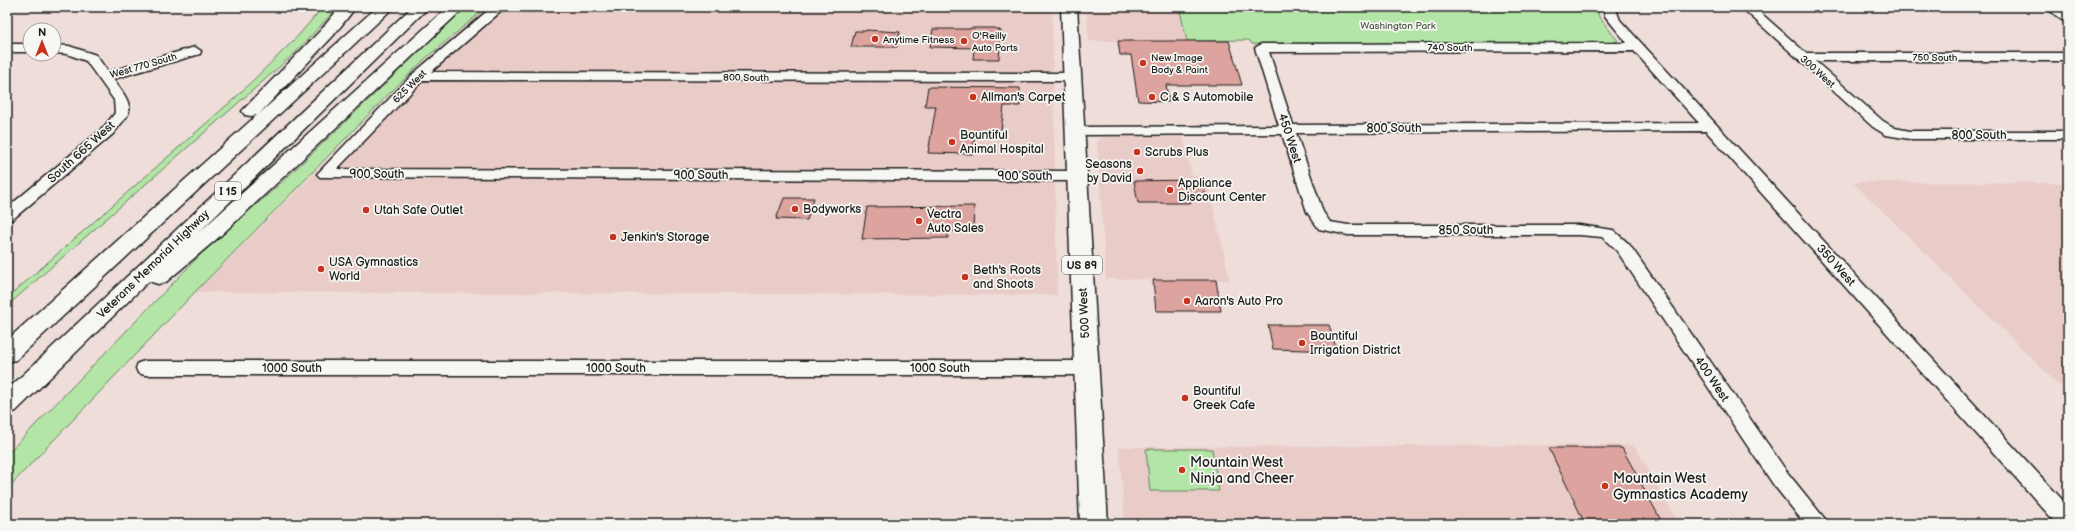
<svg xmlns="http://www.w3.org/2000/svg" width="2075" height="531" font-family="'Balsamiq Sans',sans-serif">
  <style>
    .built { fill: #e9ccc7 }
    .green { fill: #b2e5a6; stroke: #678061 }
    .building { fill: #dda39e; stroke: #1c1c1c }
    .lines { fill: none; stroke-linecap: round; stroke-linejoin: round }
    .minor-casing { stroke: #1c1c1c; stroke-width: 3 }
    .secondary-casing { stroke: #1c1c1c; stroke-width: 3 }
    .primary-casing { stroke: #1c1c1c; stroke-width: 3 }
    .motorway-casing { stroke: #1c1c1c; stroke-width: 3 }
    .minor { fill: #f6f6f2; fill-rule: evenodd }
    .secondary { fill: #f6f6f2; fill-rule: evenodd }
    .primary { fill: #f6f6f2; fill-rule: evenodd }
    .motorway { fill: #f6f6f2; fill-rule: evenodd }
    .poi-dot { fill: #c8321e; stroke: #f6f6f2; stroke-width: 1.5 }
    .labels { text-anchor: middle; stroke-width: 3.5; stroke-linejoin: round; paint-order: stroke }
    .far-park-label { font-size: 10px; fill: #495845; stroke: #f6f6f2 }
    .far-poi-label { font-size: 10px; fill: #1c1c1c; stroke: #f6f6f2; text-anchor: start }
    .far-street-label { font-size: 10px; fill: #1c1c1c; stroke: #f6f6f2 }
    .shield { fill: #f6f6f2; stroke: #5d5d5c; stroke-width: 1 }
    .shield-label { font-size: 11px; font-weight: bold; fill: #1c1c1c }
    .poi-label { font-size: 12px; fill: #1c1c1c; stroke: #f6f6f2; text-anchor: start }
    .street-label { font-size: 12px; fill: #1c1c1c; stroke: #f6f6f2 }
    .near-poi-label { font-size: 14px; fill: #1c1c1c; stroke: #f6f6f2; text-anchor: start }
  </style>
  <rect width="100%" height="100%" fill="#eeddd9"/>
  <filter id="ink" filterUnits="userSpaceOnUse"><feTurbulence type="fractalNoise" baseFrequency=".025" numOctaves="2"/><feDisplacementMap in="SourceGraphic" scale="8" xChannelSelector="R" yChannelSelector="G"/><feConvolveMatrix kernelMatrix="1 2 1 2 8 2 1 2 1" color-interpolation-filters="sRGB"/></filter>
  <g filter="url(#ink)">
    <g class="built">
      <polygon points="487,7 1052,7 1057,295 195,292 445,44"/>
      <polygon points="1086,7 1179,7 1187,41 1089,41"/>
      <polygon points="1110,136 1183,137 1192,176 1206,176 1230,280 1106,279 1097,142 1101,138"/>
      <polygon points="1853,182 2068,183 2068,394"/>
      <polygon points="1634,445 1679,524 1125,524 1119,447"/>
    </g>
    <g class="green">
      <polygon points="323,7 338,7 294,54 7,306 7,298 235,98 296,38"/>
      <polygon points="466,7 487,7 426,58 392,91 195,292 7,489 7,454 202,253 282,182"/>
      <polygon points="1179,7 1597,7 1599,17 1618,41 1609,43 1252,44 1249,40 1187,41"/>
      <polygon points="1146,449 1212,449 1219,491 1150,491"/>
    </g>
    <g class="building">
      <polygon points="970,28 995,28 1001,31 999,59 973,59 974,48 930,47 933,29 970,29"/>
      <polygon points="866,30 900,32 897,47 851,47 855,31 866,31"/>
      <polygon points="1118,41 1229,41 1242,85 1166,85 1169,102 1138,101 1131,55 1120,55"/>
      <polygon points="928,87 1020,88 1020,106 1004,106 1001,131 975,130 973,154 928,153 936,106 925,106"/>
      <polygon points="1189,180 1189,183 1203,183 1206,197 1190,197 1191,203 1138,203 1134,181"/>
      <polygon points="784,198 814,198 807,220 776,219"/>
      <polygon points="974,206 973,231 948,231 948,238 862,239 867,207"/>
      <polygon points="1153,280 1216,280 1221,311 1156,311"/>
      <polygon points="1268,325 1329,325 1337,351 1273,349"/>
      <polygon points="1549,448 1622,448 1663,524 1585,524"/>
    </g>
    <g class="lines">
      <defs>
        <g id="minor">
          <polygon points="492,7 506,7 431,72 1073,73 1080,77 1073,81 423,80 337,169 1077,171 1082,173 1085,176 1082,179 1077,181 320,177 317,174 320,171 414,73"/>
          <path d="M1603 7H1615L1620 20 2068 506V524H2057L1706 131 1296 133 1323 212 1330 222 1348 225H1579L1613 230 1629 244 1787 472 1829 524H1805L1773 484 1617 251 1602 237 1579 235H1348L1319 229 1307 212 1282 134 1075 135 1070 134 1068 131 1070 128 1075 127 1279 126 1255 48 1261 44 1627 43 1605 16ZM1634 51 1699 123 1293 125 1269 52Z"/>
          <polygon points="1741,7 1754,7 1806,53 2068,53 2068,61 1815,61 1883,121 1895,128 1910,131 2068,131 2068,139 1910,139 1886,135 1873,127"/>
          <rect x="7" y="44" width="23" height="8"/>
          <path d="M54 45 69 46 96 55 108 72 195 47 201 51 200 54 113 79C119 88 135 104 127 116L113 134 13 219 7 221V208L103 128 115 113 114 100 86 61 67 54 54 53Z"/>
          <polygon points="145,361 1086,361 1093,363 1095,368 1093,373 1086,375 145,375 138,373 136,368 138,363"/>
        </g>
        <polygon id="secondary" points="2045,7 2064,7 2068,10 2068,22 2062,20"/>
        <polygon id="primary" points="1061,7 1077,7 1108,524 1080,524"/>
        <g id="motorway">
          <polygon points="340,7 356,7 333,36 259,114 377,7 394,7 16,360 7,362 7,340 257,115 251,116 245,115 242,111 321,30"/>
          <polygon points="412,7 429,7 197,234 448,7 465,7 219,237 166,282 158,284 149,281 16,411 7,414 7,390"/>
        </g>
      </defs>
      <use href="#minor" class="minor-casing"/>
      <use href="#secondary" class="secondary-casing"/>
      <use href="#primary" class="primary-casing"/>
      <use href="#motorway" class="motorway-casing"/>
      <use href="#minor" class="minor"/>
      <use href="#secondary" class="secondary"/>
      <use href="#primary" class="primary"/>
      <use href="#motorway" class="motorway"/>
    </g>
  </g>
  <g class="poi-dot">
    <circle cx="875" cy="39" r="4"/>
    <circle cx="964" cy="41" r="4"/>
    <circle cx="1143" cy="63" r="4"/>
    <circle cx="973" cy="97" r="4"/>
    <circle cx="1152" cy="97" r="4"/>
    <circle cx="952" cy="142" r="4"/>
    <circle cx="1137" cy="152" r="4"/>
    <circle cx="1140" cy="171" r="4"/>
    <circle cx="1170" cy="190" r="4"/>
    <circle cx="795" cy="209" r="4"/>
    <circle cx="366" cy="210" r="4"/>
    <circle cx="919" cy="221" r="4"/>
    <circle cx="613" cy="237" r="4"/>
    <circle cx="321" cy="269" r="4"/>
    <circle cx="965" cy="277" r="4"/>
    <circle cx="1187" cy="301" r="4"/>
    <circle cx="1302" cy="343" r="4"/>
    <circle cx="1185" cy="398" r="4"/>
    <circle cx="1182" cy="470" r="4"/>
    <circle cx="1605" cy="486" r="4"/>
  </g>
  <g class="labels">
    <g class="far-park-label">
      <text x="1398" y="29">Washington Park</text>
    </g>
    <g class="far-poi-label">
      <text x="972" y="39">O'Reilly<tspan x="972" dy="12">Auto Parts</tspan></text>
      <text x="883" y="43">Anytime Fitness</text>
      <text x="1151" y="61">New Image<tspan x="1151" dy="12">Body &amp; Paint</tspan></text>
    </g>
    <g class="far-street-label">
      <text x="1450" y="51">740 South</text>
      <text x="1935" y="61">750 South</text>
      <text transform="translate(143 65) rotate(-16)" y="4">West 770 South</text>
      <text transform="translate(1818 71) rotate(42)" y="4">300 West</text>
      <text x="746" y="81">800 South</text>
      <text transform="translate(409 86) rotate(-45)" y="4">625 West</text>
    </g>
    <g class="shield">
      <rect x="215" y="182" width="26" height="18" rx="3"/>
      <rect x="1062" y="256" width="40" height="18" rx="3"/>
    </g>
    <g class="shield-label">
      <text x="228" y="195">I 15</text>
      <text x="1082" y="269">US 89</text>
    </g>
    <g class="poi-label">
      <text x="981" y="101">Allman's Carpet</text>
      <text x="1160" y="101">C &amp; S Automobile</text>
      <text x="960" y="139">Bountiful<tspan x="960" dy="14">Animal Hospital</tspan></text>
      <text x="1145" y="156">Scrubs Plus</text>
      <text x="1132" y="168" text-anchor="end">Seasons<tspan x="1132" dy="14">by David</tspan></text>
      <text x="1178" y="187">Appliance<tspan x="1178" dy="14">Discount Center</tspan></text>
      <text x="803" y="213">Bodyworks</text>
      <text x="374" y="214">Utah Safe Outlet</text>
      <text x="927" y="218">Vectra<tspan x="927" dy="14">Auto Sales</tspan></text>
      <text x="621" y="241">Jenkin's Storage</text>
      <text x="329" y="266">USA Gymnastics<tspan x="329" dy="14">World</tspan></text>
      <text x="973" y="274">Beth's Roots<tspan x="973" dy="14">and Shoots</tspan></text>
      <text x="1195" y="305">Aaron's Auto Pro</text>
      <text x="1310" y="340">Bountiful<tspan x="1310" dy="14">Irrigation District</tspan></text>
      <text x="1193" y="395">Bountiful<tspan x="1193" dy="14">Greek Cafe</tspan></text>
    </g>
    <g class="street-label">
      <text x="1394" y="132">800 South</text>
      <text x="1979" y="139">800 South</text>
      <text transform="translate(1290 138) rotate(72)" y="4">450 West</text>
      <text transform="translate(81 152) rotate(-42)" y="4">South 665 West</text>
      <text x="377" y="178">900 South</text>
      <text x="701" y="179">900 South</text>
      <text x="1025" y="180">900 South</text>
      <text x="1466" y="234">850 South</text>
      <text transform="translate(153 264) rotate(-44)" y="4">Veterans Memorial Highway</text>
      <text transform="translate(1836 265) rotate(48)" y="4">350 West</text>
      <text transform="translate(1084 313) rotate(-93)" y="4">500 West</text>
      <text x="292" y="372">1000 South</text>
      <text x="616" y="372">1000 South</text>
      <text x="940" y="372">1000 South</text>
      <text transform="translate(1712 379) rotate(56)" y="4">400 West</text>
    </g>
    <g class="near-poi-label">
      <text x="1190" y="467">Mountain West<tspan x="1190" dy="16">Ninja and Cheer</tspan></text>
      <text x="1613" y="483">Mountain West<tspan x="1613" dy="16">Gymnastics Academy</tspan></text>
    </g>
  </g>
  <rect width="2075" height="531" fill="none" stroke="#f6f6f2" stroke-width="24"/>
  <rect x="12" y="12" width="2051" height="507" fill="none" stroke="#1c1c1c" stroke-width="1.5" filter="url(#ink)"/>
  <g transform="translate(42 42)"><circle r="19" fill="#f6f6f2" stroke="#9f9f9c"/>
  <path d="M0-3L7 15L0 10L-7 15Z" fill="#c8321e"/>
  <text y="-6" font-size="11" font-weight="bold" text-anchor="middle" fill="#1c1c1c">N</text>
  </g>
</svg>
